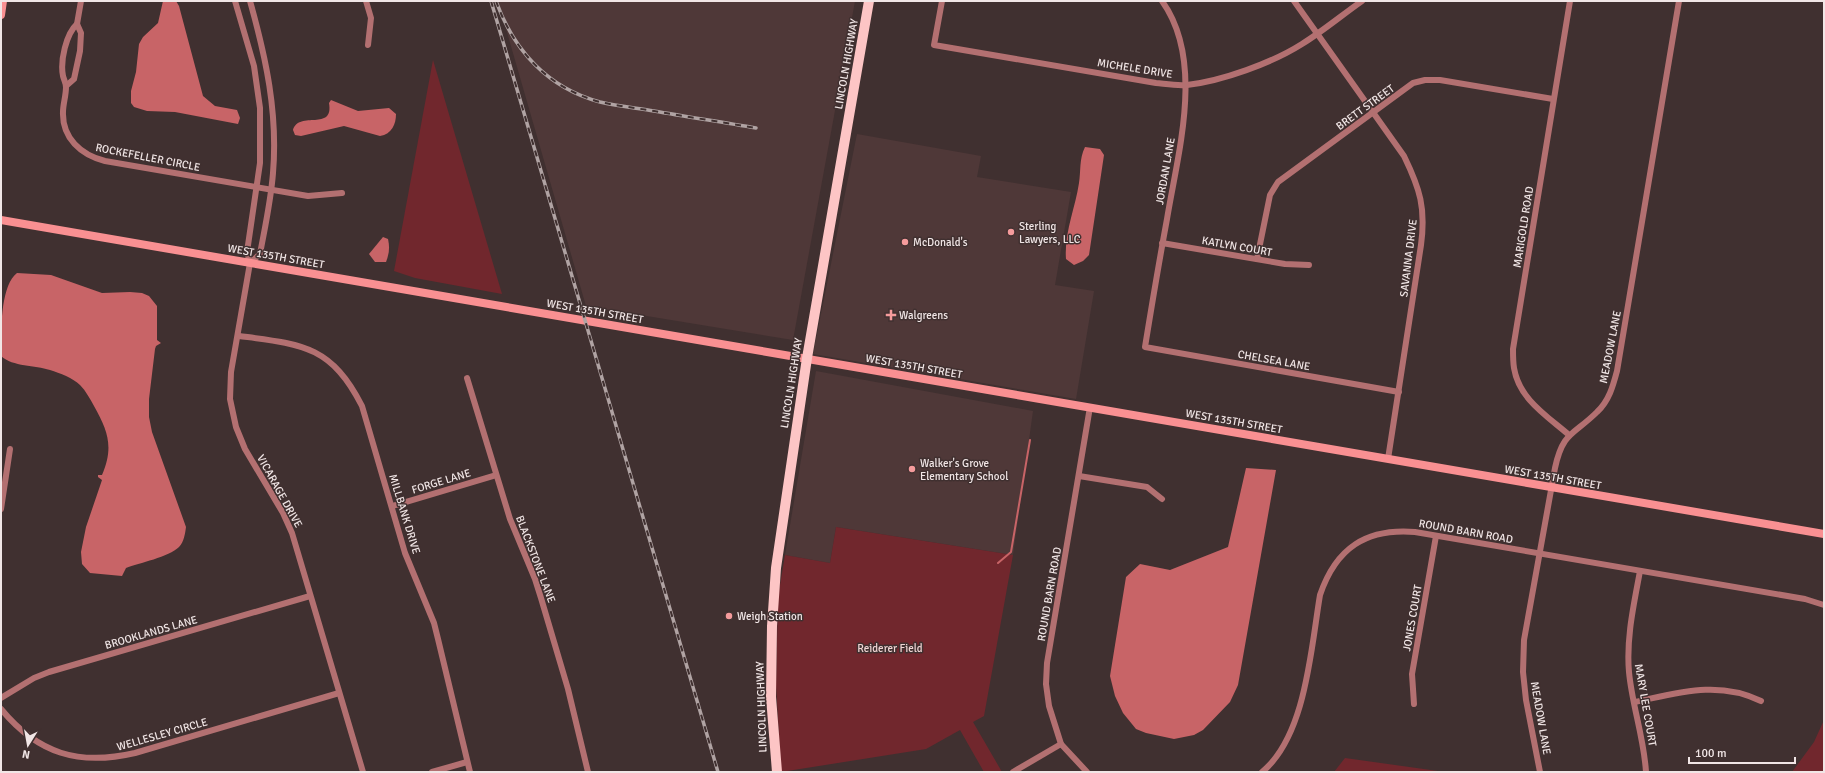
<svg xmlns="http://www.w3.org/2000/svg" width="1825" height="773" font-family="Signika,sans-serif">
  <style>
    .built { fill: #4f3838 }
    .green { fill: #71272d }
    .water { fill: #c86467 }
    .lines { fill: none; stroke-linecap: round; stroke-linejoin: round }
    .stream { stroke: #c86467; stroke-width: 2 }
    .street { stroke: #b37071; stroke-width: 6 }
    .secondary { stroke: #f99092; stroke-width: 8 }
    .primary { stroke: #fdc5c5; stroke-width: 10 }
    .rail-casing { stroke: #b0a3a3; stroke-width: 3.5 }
    .rail { stroke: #403030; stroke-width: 2; stroke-dasharray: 6; stroke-linecap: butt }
    .poi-dot { fill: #f59b9c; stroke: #403030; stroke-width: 1.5 }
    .labels { text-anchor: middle; stroke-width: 3; stroke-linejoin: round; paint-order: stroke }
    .street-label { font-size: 11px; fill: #f1e6e6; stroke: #403030 }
    .poi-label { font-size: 11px; fill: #f1e6e6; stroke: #403030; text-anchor: start }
    .park-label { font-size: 11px; fill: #f1d5d4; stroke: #403030 }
  </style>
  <rect width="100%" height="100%" fill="#403030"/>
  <g class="built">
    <polygon points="498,1 855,1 793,340 586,306"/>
    <polygon points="857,134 981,156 977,177 1071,192 1055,285 1094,291 1076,399 813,354"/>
    <polygon points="816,371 1033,411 1013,555 836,527 830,563 785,555"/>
  </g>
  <g class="green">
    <polygon points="433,60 502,294 415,278 394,271"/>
    <polygon points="836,527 1013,555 984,716 973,722 1002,772 984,772 960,730 926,749 781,772 776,685 778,597 785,555 830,563"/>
    <polygon points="1824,720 1824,772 1792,772 1814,742"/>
    <polygon points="1345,758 1445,772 1334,772"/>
  </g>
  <g class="water">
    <polygon points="163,1 176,1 179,6 203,96 215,106 237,110 240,118 238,124 175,112 147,111 134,107 131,103 131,91 136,72 139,44 143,37 158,23"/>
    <path d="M331 100 358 111 389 108 396 114C396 124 392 134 380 136L344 126 301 136 295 135 293 130C299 110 334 132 329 103Z"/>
    <path d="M1085 147 1100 149 1104 155 1089 255 1083 261 1074 265 1066 259C1064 233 1075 209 1079 183 1081 171 1079 159 1085 147Z"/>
    <path d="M383 237 388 239C390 248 389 254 386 262H375L369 254Z"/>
    <path d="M17 273 51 275 102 293 130 292 142 293 149 296 157 306V340L161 343 156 346 155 349 149 399V417L152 432 186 527C185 534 184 542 179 547 169 557 139 563 126 568L122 576 90 573 82 564 81 552 86 527 101 483 102 480 98 477V475H102C114 447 108 431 94 406 90 399 86 391 80 385 73 378 60 373 50 370 35 365 13 367 1 356 1 332 0 286 17 273Z"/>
    <polygon points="1246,468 1276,470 1238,685 1230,702 1203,730 1194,735 1174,739 1146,733 1136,729 1123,713 1115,696 1110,676 1126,577 1140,564 1170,570 1228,547"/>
  </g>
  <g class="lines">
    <polyline class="stream" points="998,563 1011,552 1030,440"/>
    <g class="street">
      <polyline points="235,1 254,66 260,108 260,163 247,252 250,263 231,372 230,399 236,427 245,449 283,513 292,533 363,772"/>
      <path d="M250 1C266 58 278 113 273 173 271 200 265 227 260 254L250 263"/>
      <polyline points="366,1 371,18 368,45"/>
      <path d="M942 1 934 45 1156 83C1166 84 1177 86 1187 85 1222 81 1272 63 1302 44 1323 31 1342 15 1362 1"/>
      <path d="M1162 1C1205 61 1178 152 1167 219 1159 262 1152 304 1145 347L1399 392"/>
      <path d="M1294 1 1404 156C1420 189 1426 208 1421 245L1388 459"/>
      <path d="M77 24C66 34 60 61 63 76 64 80 66 83 66 87 66 96 63 104 63 112 62 138 81 155 105 161L308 196 342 193"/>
      <polyline points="66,86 74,79 80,51 81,33 77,24 81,1"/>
      <polyline points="1162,243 1285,264 1309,265"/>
      <polyline points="1257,259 1270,195 1278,182 1413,83 1425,80 1440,80 1553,99"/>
      <path d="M239 336C301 344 331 345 362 406L405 553 434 623 438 639 470 772"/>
      <polyline points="467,378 510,519 535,579 541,598 568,689 588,772"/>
      <path d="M1569 435C1547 416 1519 399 1514 368 1513 362 1513 355 1513 349L1570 1"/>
      <polyline points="1079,476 1147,487 1162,499"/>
      <polyline points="392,506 496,475"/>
      <polyline points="1,509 10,449"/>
      <path d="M1640 571C1634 604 1626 638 1629 672 1632 705 1644 738 1646 772"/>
      <polyline points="1,698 34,678 49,672 310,596"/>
      <path d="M1635 702C1678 693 1718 680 1761 701"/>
      <polyline points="1414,704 1412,674 1436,536"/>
      <path d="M1 709C38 754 79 766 135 753L339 693"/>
      <polyline points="432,772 467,762"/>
      <polyline points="1013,772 1061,744"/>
      <polyline points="1087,772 1061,744 1049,706 1046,684 1047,663 1090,407"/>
      <path d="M1262 772C1306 736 1311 648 1320 595 1336 548 1366 528 1415 532L1805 599 1824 605"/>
      <path d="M1540 772 1526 700 1523 672 1524 640 1555 468C1563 431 1574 435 1597 412 1609 401 1613 386 1617 371L1679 1"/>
    </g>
    <g class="secondary">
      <polyline points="1,15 3,1"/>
      <polyline points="1,220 1824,534"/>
    </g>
    <polyline class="primary" points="777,772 771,697 772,626 776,568 807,358 869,1"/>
    <defs>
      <g id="rail">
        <polyline points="491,1 718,772"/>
        <path d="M496 1C514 51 548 88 600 102 618 106 636 108 654 111 688 117 722 122 756 128"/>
      </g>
    </defs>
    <use href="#rail" class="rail-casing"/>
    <use href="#rail" class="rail"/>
  </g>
  <g class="poi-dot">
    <circle cx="1011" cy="232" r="4"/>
    <circle cx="905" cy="242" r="4"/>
    <path d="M889 309h4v4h4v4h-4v4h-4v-4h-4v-4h4z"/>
    <circle cx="912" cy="469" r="4"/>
    <circle cx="729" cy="616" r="4"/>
  </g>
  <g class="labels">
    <g class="street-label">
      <text transform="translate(846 64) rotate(-80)" y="4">LINCOLN HIGHWAY</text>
      <text transform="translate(1135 68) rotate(9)" y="4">MICHELE DRIVE</text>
      <text transform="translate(1365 107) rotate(-36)" y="4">BRETT STREET</text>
      <text transform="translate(148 157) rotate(11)" y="4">ROCKEFELLER CIRCLE</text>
      <text transform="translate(1165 171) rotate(-80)" y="4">JORDAN LANE</text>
      <text transform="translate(1523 227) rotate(-81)" y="4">MARIGOLD ROAD</text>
      <text transform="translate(1237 246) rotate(10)" y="4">KATLYN COURT</text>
      <text transform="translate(276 256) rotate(10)" y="4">WEST 135TH STREET</text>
      <text transform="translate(1408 258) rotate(-83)" y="4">SAVANNA DRIVE</text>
      <text transform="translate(595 311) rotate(10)" y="4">WEST 135TH STREET</text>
      <text transform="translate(1610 347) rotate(-79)" y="4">MEADOW LANE</text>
      <text transform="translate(1274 360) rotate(10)" y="4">CHELSEA LANE</text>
      <text transform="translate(914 366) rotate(10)" y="4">WEST 135TH STREET</text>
      <text transform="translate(791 383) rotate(-81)" y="4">LINCOLN HIGHWAY</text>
      <text transform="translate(1234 421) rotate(10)" y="4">WEST 135TH STREET</text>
      <text transform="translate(1553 477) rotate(10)" y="4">WEST 135TH STREET</text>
      <text transform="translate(441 481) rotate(-17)" y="4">FORGE LANE</text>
      <text transform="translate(280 491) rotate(61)" y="4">VICARAGE DRIVE</text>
      <text transform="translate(405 514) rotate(73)" y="4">MILLBANK DRIVE</text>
      <text transform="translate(1466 531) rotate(10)" y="4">ROUND BARN ROAD</text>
      <text transform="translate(536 559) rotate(69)" y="4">BLACKSTONE LANE</text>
      <text transform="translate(1049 594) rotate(-80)" y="4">ROUND BARN ROAD</text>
      <text transform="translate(1412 618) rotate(-80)" y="4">JONES COURT</text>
      <text transform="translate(151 632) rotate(-16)" y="4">BROOKLANDS LANE</text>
      <text transform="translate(1646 705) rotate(80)" y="4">MARY LEE COURT</text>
      <text transform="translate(761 707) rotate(-92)" y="4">LINCOLN HIGHWAY</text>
      <text transform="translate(1541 718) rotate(80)" y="4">MEADOW LANE</text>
      <text transform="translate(162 734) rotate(-16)" y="4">WELLESLEY CIRCLE</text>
    </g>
    <g class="poi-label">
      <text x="1019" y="230">Sterling<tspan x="1019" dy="13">Lawyers, LLC</tspan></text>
      <text x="913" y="246">McDonald's</text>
      <text x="899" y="319">Walgreens</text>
      <text x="920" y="467">Walker's Grove<tspan x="920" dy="13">Elementary School</tspan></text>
      <text x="737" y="620">Weigh Station</text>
    </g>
    <g class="park-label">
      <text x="890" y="652">Reiderer Field</text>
    </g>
  </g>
  <rect width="1825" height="773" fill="none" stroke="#f1e6e6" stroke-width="4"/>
  <g transform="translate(28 745) rotate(191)" stroke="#403030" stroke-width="3" paint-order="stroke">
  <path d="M0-3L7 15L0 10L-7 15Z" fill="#f1e6e6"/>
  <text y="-6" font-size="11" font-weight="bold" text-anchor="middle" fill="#f1e6e6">N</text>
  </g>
  <path d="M1689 757v6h106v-6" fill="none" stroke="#f1e6e6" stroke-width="2"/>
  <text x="1695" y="757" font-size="12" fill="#f1e6e6" stroke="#403030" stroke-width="3" paint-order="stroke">100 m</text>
</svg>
